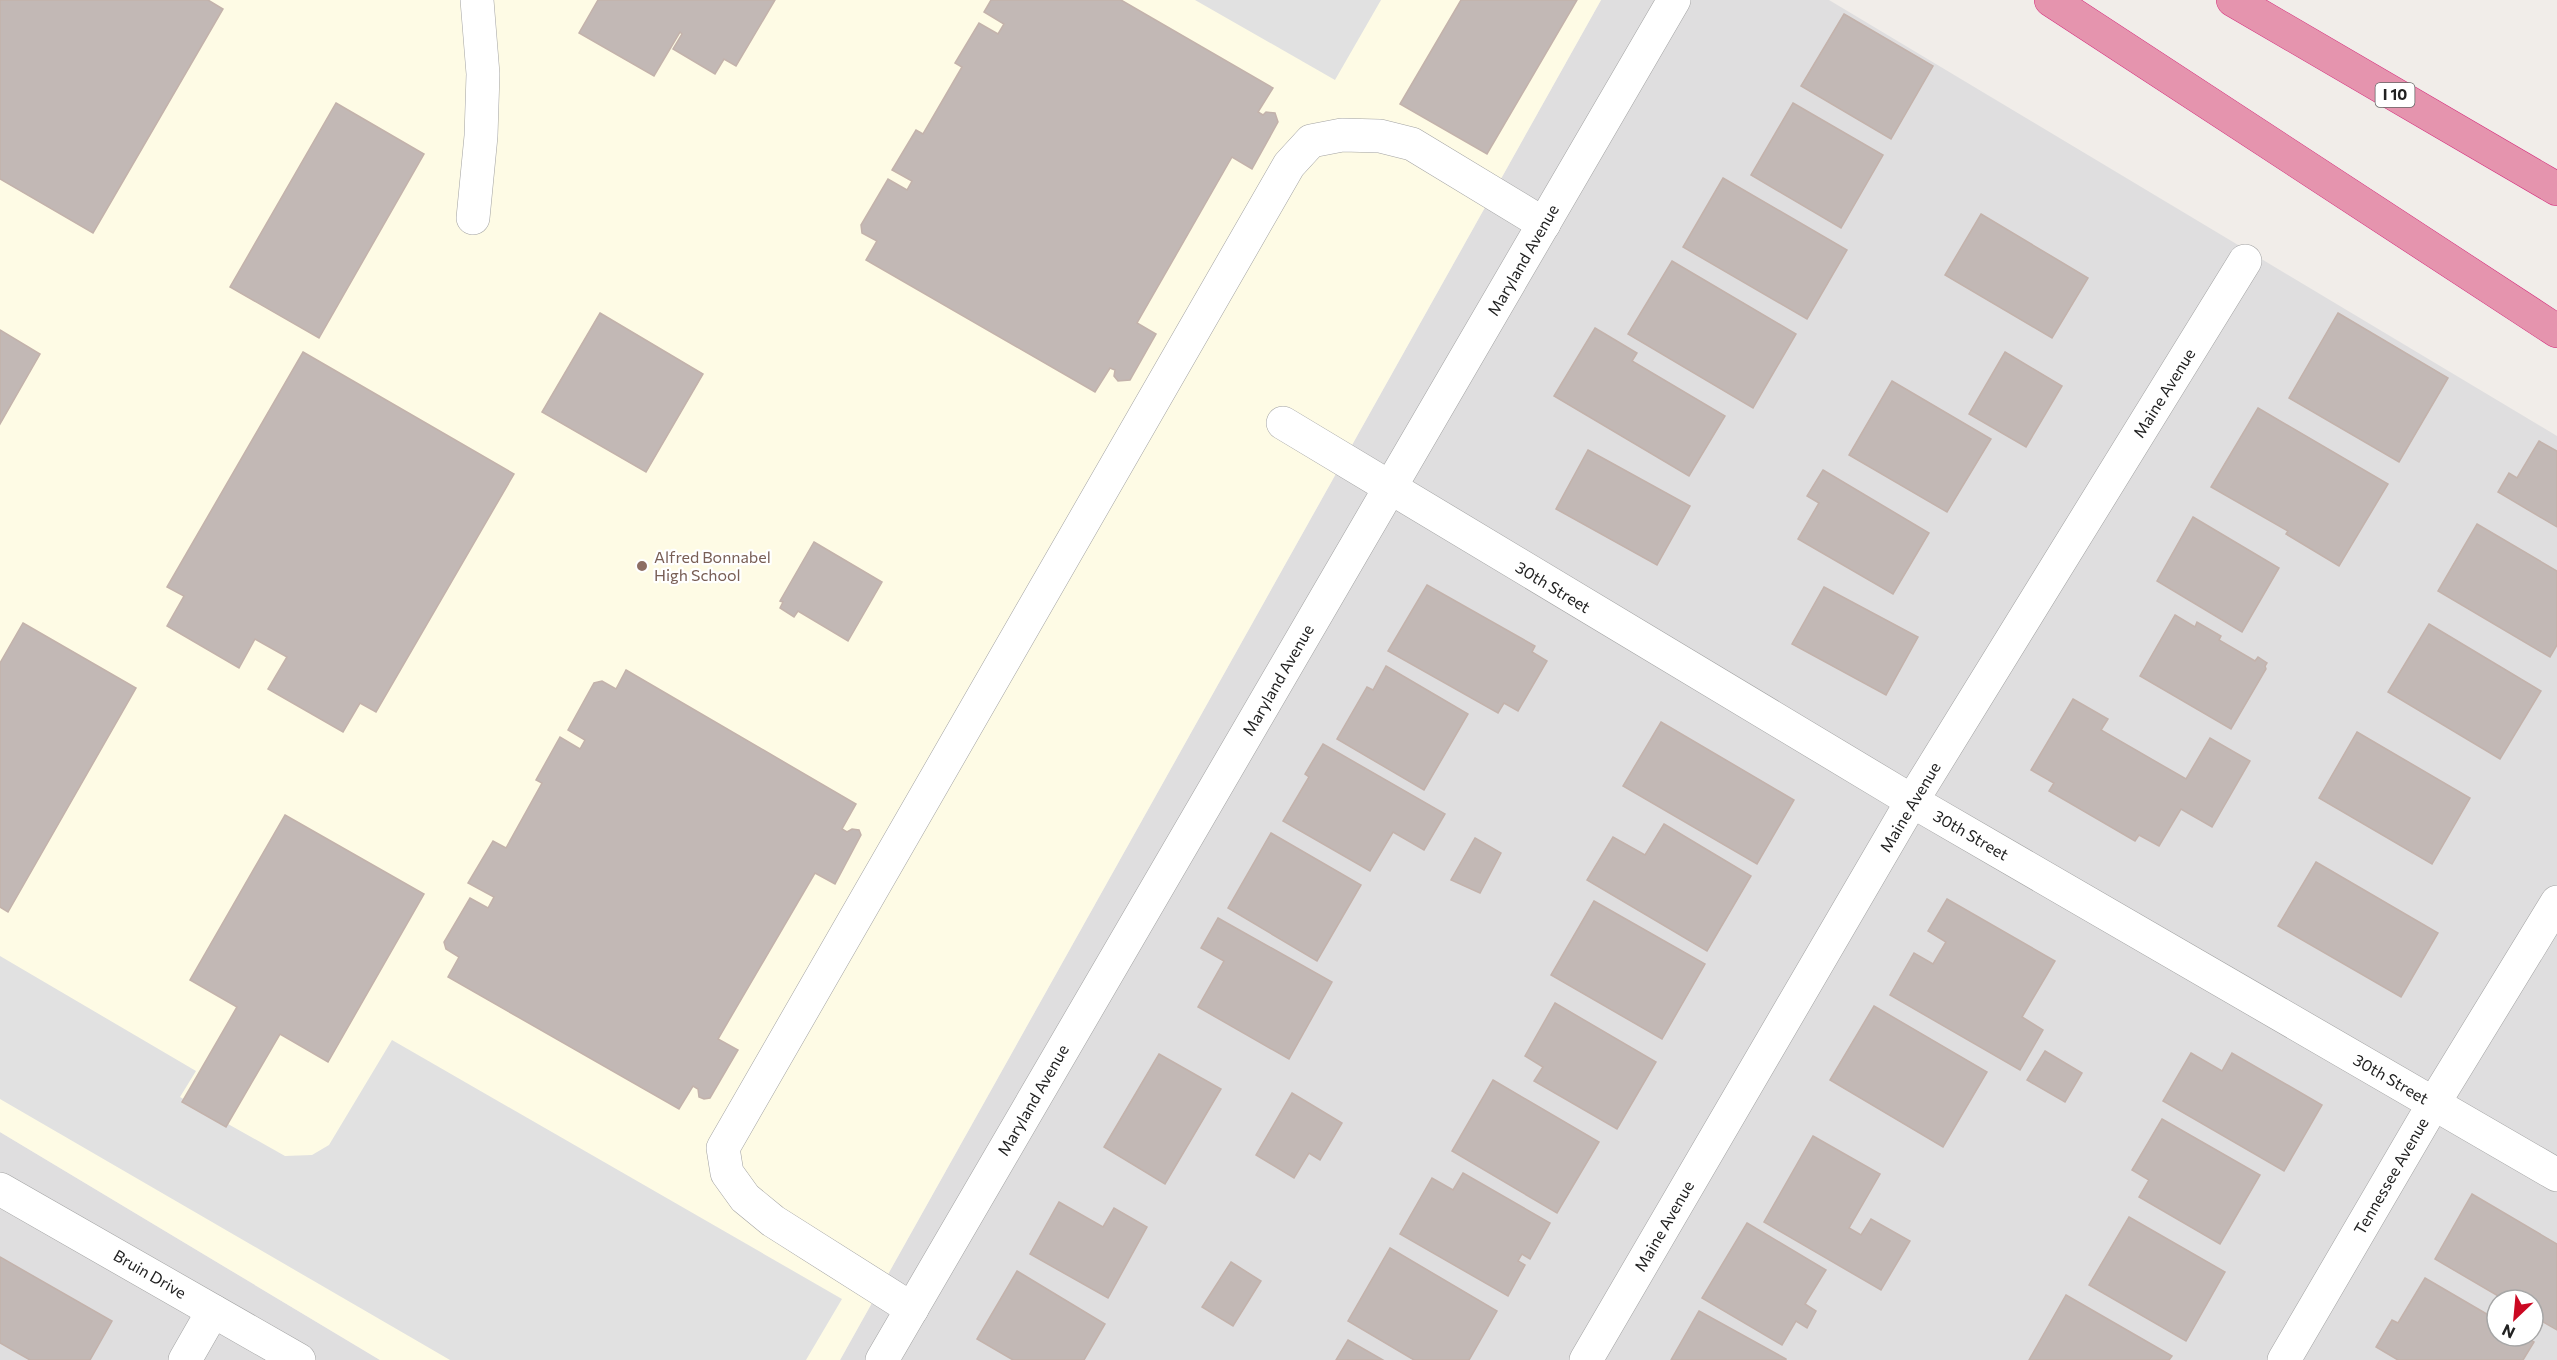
<svg xmlns="http://www.w3.org/2000/svg" width="2557" height="1360" font-family="Commissioner,sans-serif">
  <style>
    .residential { fill: #dfdedf; fill-rule: evenodd }
    .education { fill: #fefbe5 }
    .parking { fill: #e1e1e1 }
    .building { fill: #c2b8b5; stroke: #c3b2ab; stroke-width: 1.5 }
    .lines { fill: none; stroke-linecap: round; stroke-linejoin: round }
    .minor-casing { stroke: #a2a2a2; stroke-width: 34 }
    .highway-casing { stroke: #d5307e; stroke-width: 34 }
    .minor { stroke: #fff; stroke-width: 33 }
    .highway { stroke: #e594ae; stroke-width: 33 }
    .education-dot { fill: #8d6e63; stroke: #fff; stroke-width: 2 }
    .labels { text-anchor: middle; stroke-width: 4.5; stroke-linejoin: round; paint-order: stroke }
    .shield { fill: #fff; stroke: #646464; stroke-width: 1.5 }
    .shield-label { font-size: 15px; font-weight: bold; fill: #212121 }
    .street-label { font-size: 16px; fill: #212121; stroke: #fff }
    .education-label { font-size: 16px; fill: #785e54; stroke: #fff; text-anchor: start }
  </style>
  <rect width="100%" height="100%" fill="#f1ede9"/>
  <g class="residential">
    <path d="M1601 0H1829L2557 436V1360H840ZM2497 1300H2533V1336H2497Z"/>
    <polygon points="0,1132 380,1360 0,1360"/>
  </g>
  <polygon class="education" points="0,0 1601,0 840,1360 380,1360 0,1132"/>
  <g class="parking">
    <polygon points="1195,0 1381,0 1335,80"/>
    <polygon points="0,956 196,1071 180,1097 285,1156 312,1155 329,1145 392,1040 842,1299 806,1360 450,1360 0,1099"/>
  </g>
  <g class="building">
    <polygon points="0,0 208,0 223,9 93,233 0,179"/>
    <polygon points="598,0 775,0 736,66 724,59 715,74 673,49 682,34 680,32 654,76 579,33"/>
    <polygon points="991,0 1121,0 1273,88 1258,112 1263,115 1266,112 1275,113 1278,122 1252,169 1232,157 1137,323 1156,334 1130,380 1118,381 1114,376 1115,370 1110,368 1095,392 866,260 877,241 862,233 861,225 888,179 907,190 912,181 892,170 916,130 923,134 962,67 955,63 979,23 998,34 1004,24 984,12"/>
    <polygon points="1461,0 1577,0 1487,154 1400,104"/>
    <polygon points="1844,14 1933,66 1891,139 1801,86"/>
    <polygon points="336,103 424,154 319,338 230,287"/>
    <polygon points="1793,103 1883,155 1841,228 1751,175"/>
    <polygon points="1723,178 1847,250 1807,319 1683,247"/>
    <polygon points="1981,214 2088,278 2052,338 1945,275"/>
    <polygon points="1672,261 1796,334 1753,408 1628,334"/>
    <polygon points="600,313 703,374 646,472 542,412"/>
    <polygon points="2338,313 2448,378 2399,462 2289,398"/>
    <polygon points="1595,328 1637,353 1632,361 1725,416 1689,476 1554,396"/>
    <polygon points="0,330 40,354 0,424"/>
    <polygon points="303,352 514,474 376,712 360,703 343,732 268,689 287,657 255,639 239,668 167,626 184,596 167,587"/>
    <polygon points="2005,352 2062,386 2026,447 1969,414"/>
    <polygon points="1892,381 1991,439 1947,512 1849,455"/>
    <polygon points="2258,408 2388,484 2339,566 2286,534 2288,531 2211,487"/>
    <polygon points="2539,441 2557,451 2557,527 2498,492 2509,473 2517,478"/>
    <polygon points="1588,450 1690,506 1657,565 1556,509"/>
    <polygon points="1823,470 1929,533 1893,594 1798,539 1819,503 1807,496"/>
    <polygon points="2193,517 2279,568 2242,632 2157,581"/>
    <polygon points="2477,524 2557,571 2557,645 2550,657 2438,591"/>
    <polygon points="814,542 882,582 848,641 798,611 794,617 780,608 783,602 780,601"/>
    <polygon points="1427,585 1535,646 1532,652 1547,661 1518,711 1504,703 1498,713 1388,651"/>
    <polygon points="1824,587 1918,637 1886,695 1792,644"/>
    <polygon points="2175,615 2195,627 2197,622 2221,636 2219,640 2255,661 2258,657 2267,663 2265,666 2266,669 2231,729 2140,676"/>
    <polygon points="23,623 136,688 8,912 0,907 0,663"/>
    <polygon points="2429,624 2541,691 2500,759 2388,692"/>
    <polygon points="1386,666 1468,714 1424,790 1337,739 1367,687 1373,690"/>
    <polygon points="626,670 856,804 842,829 847,832 852,829 859,830 861,835 835,884 815,873 718,1039 738,1050 710,1098 704,1099 699,1097 698,1089 693,1086 679,1109 448,977 459,957 446,949 444,942 470,898 488,908 494,897 468,883 493,841 506,848 542,783 536,780 560,737 580,749 585,740 568,730 594,683 602,681 616,689"/>
    <polygon points="2073,699 2108,719 2101,730 2186,779 2210,738 2250,761 2212,827 2181,809 2159,846 2139,835 2135,841 2049,791 2054,783 2031,770"/>
    <polygon points="1661,722 1794,800 1757,864 1623,786"/>
    <polygon points="2357,732 2470,798 2432,864 2319,798"/>
    <polygon points="1323,744 1445,814 1424,850 1393,832 1370,871 1283,821 1309,777 1305,774"/>
    <polygon points="285,815 424,894 328,1062 280,1034 226,1127 182,1102 237,1007 190,980"/>
    <polygon points="1664,824 1751,876 1707,951 1587,880 1613,837 1645,855"/>
    <polygon points="1271,833 1361,885 1317,961 1228,908"/>
    <polygon points="1475,838 1501,853 1480,893 1451,880"/>
    <polygon points="2316,862 2438,933 2401,997 2278,926"/>
    <polygon points="1947,899 2055,961 2022,1017 2043,1030 2020,1070 1890,995 1914,953 1933,964 1946,942 1928,931"/>
    <polygon points="1594,901 1705,964 1662,1039 1551,975"/>
    <polygon points="1218,918 1332,982 1289,1059 1198,1007 1224,961 1201,948"/>
    <polygon points="1555,1003 1656,1062 1617,1129 1534,1081 1543,1067 1525,1056"/>
    <polygon points="1874,1006 1987,1072 1943,1147 1830,1080"/>
    <polygon points="2045,1051 2082,1073 2065,1102 2027,1080"/>
    <polygon points="2191,1053 2222,1071 2232,1053 2322,1105 2284,1171 2163,1101"/>
    <polygon points="1159,1054 1221,1089 1165,1184 1104,1147"/>
    <polygon points="1493,1080 1599,1142 1557,1213 1452,1151"/>
    <polygon points="1292,1093 1342,1123 1320,1160 1309,1153 1294,1178 1256,1155"/>
    <polygon points="2162,1119 2260,1175 2220,1244 2139,1197 2149,1180 2132,1170"/>
    <polygon points="1813,1136 1880,1174 1849,1228 1861,1235 1871,1219 1910,1241 1881,1290 1764,1222"/>
    <polygon points="1463,1173 1550,1223 1530,1259 1522,1254 1518,1261 1525,1265 1508,1296 1400,1234 1432,1178 1453,1190"/>
    <polygon points="2472,1194 2557,1244 2557,1330 2533,1316 2533,1300 2505,1300 2435,1259"/>
    <polygon points="1059,1202 1103,1227 1114,1208 1147,1227 1108,1298 1030,1254"/>
    <polygon points="2129,1217 2225,1272 2186,1341 2089,1285"/>
    <polygon points="1747,1223 1826,1270 1805,1304 1816,1311 1807,1328 1796,1321 1782,1345 1702,1298"/>
    <polygon points="1390,1248 1497,1311 1469,1360 1414,1360 1348,1321"/>
    <polygon points="0,1257 112,1321 90,1360 30,1360 0,1343"/>
    <polygon points="1231,1262 1261,1281 1233,1326 1202,1307"/>
    <polygon points="1017,1271 1105,1324 1084,1360 1013,1360 977,1339"/>
    <polygon points="2425,1278 2497,1320 2497,1336 2525,1336 2534,1342 2523,1360 2398,1360 2376,1347 2392,1320 2398,1323"/>
    <polygon points="2066,1295 2172,1356 2169,1360 2029,1360"/>
    <polygon points="1699,1311 1786,1359 1786,1360 1671,1360"/>
    <polygon points="1348,1340 1383,1360 1336,1360"/>
  </g>
  <g class="lines">
    <defs>
      <g id="minor">
        <polyline points="473,218 481,136 483,74 477,0"/>
        <polyline points="1283,423 1912,801 2557,1175"/>
        <polyline points="0,1189 299,1360"/>
        <polyline points="912,1309 773,1221 745,1198 727,1173 723,1148 1289,165 1311,141 1342,135 1380,136 1412,144 1544,224"/>
        <polyline points="185,1360 213,1311"/>
        <polyline points="882,1360 1674,0"/>
        <polyline points="1586,1360 1912,801 2245,261"/>
        <polyline points="2284,1360 2434,1103 2557,902"/>
      </g>
      <g id="highway">
        <polyline points="2051,0 2557,331"/>
        <polyline points="2233,0 2557,189"/>
      </g>
    </defs>
    <use href="#minor" class="minor-casing"/>
    <use href="#highway" class="highway-casing"/>
    <use href="#minor" class="minor"/>
    <use href="#highway" class="highway"/>
  </g>
  <circle class="education-dot" cx="642" cy="566" r="6"/>
  <g class="labels">
    <rect class="shield" x="2375.5" y="83" width="39" height="24" rx="4.5"/>
    <g class="shield-label">
      <text x="2395" y="100">I 10</text>
    </g>
    <g class="street-label">
      <text transform="translate(1523 260) rotate(-60)" y="6">Maryland Avenue</text>
      <text transform="translate(2164 393) rotate(-58)" y="6">Maine Avenue</text>
      <text transform="translate(1553 587) rotate(31)" y="6">30th Street</text>
      <text transform="translate(1278 680) rotate(-60)" y="6">Maryland Avenue</text>
      <text transform="translate(1910 807) rotate(-59)" y="6">Maine Avenue</text>
      <text transform="translate(1971 835) rotate(30)" y="6">30th Street</text>
      <text transform="translate(2391 1079) rotate(30)" y="6">30th Street</text>
      <text transform="translate(1033 1100) rotate(-60)" y="6">Maryland Avenue</text>
      <text transform="translate(2391 1176) rotate(-60)" y="6">Tennessee Avenue</text>
      <text transform="translate(1664 1226) rotate(-60)" y="6">Maine Avenue</text>
      <text transform="translate(150 1274) rotate(30)" y="6">Bruin Drive</text>
    </g>
    <g class="education-label">
      <text x="654" y="563">Alfred Bonnabel<tspan x="654" dy="18">High School</tspan></text>
    </g>
  </g>
  <g transform="translate(2515 1318) rotate(206)"><circle r="28" fill="#ffffff" stroke="#a6a6a6" stroke-width="1.5"/>
  <path d="M0-4.5L10 22L0 15L-10 22Z" fill="#cb0822"/>
  <text y="-9" font-size="16" font-weight="bold" text-anchor="middle" fill="#212121">N</text>
  </g>
</svg>
